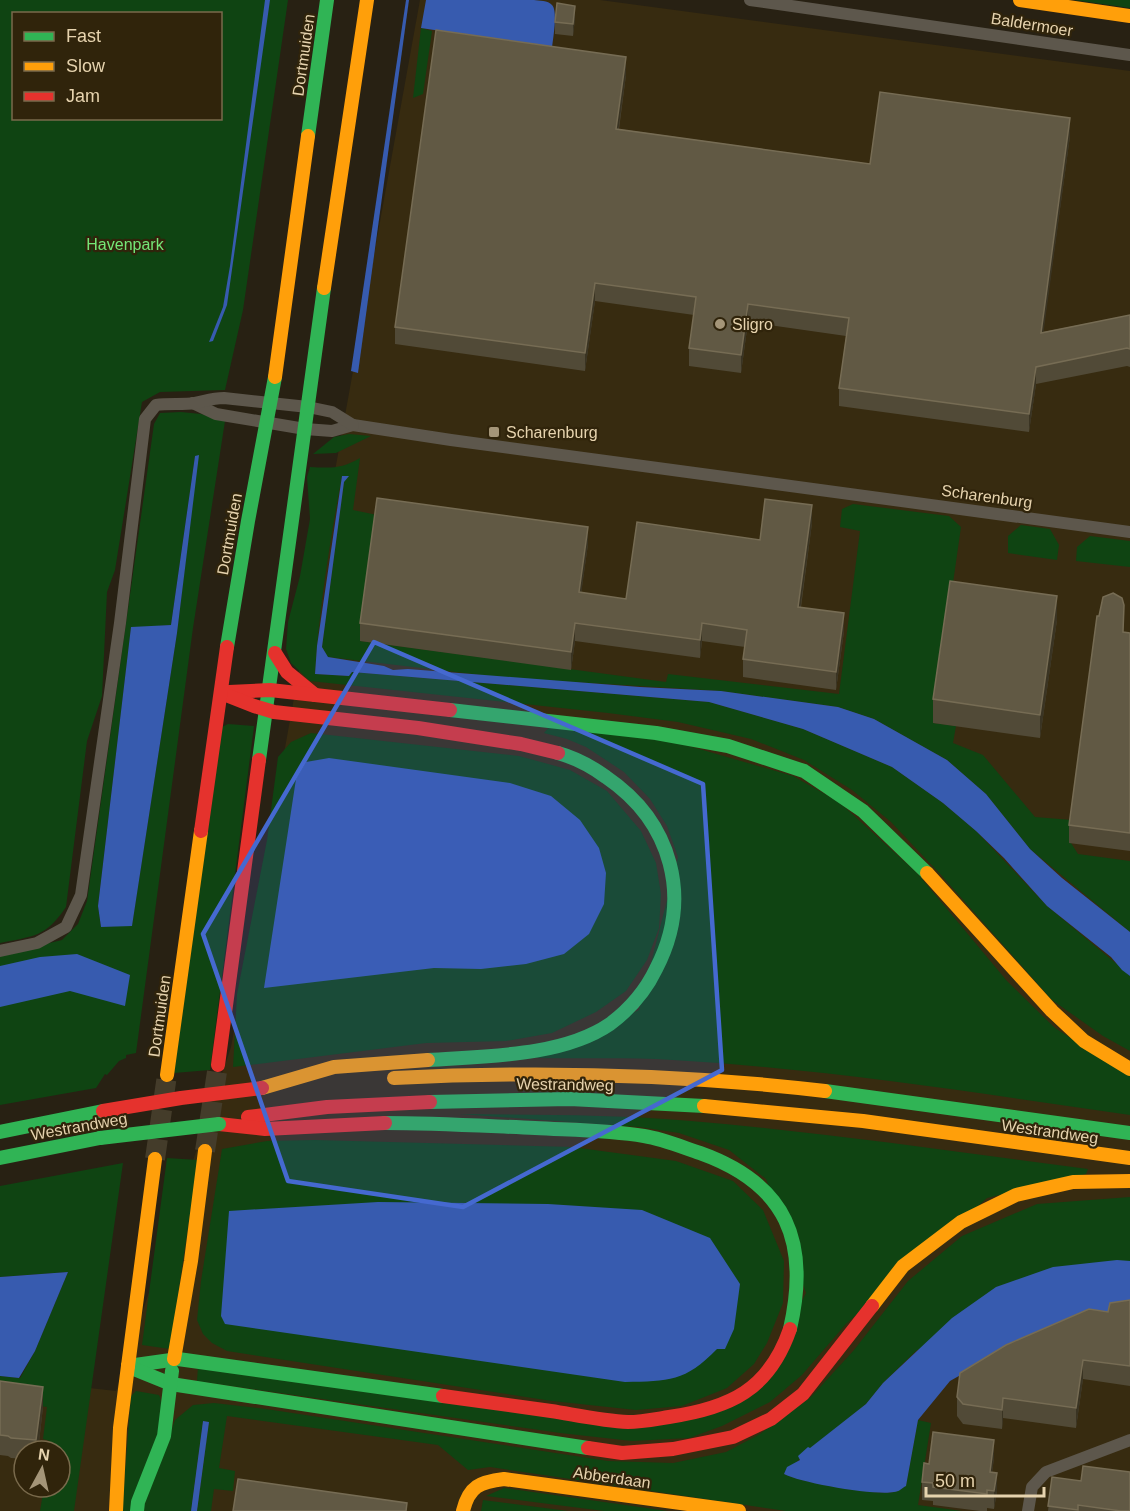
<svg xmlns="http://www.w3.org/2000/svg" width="1130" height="1511" font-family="Helvetica,sans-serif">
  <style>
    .built { fill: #372b10; fill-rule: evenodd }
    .green { fill: #0f4412; fill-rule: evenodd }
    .water { fill: #375baf }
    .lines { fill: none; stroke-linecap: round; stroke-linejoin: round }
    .primary-tunnel { stroke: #443c2a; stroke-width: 20; stroke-dasharray: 20 10; stroke-linecap: butt }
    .street { stroke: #5d574c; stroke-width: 12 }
    .fast { stroke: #30b455; stroke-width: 14 }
    .slow { stroke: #ff9f0a; stroke-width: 14 }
    .jam { stroke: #e5322d; stroke-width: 14 }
    .fast-bridge { stroke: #30b455; stroke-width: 14 }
    .jam-bridge { stroke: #e5322d; stroke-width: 14 }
    .wall { fill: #514a37 }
    .shaded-wall { fill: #3a3423 }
    .building { fill: #615944; stroke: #766c54; stroke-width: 1.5 }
    .marked { fill: #4569d0; fill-opacity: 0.2; stroke: #4569d0; stroke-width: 4.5; stroke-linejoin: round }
    .poi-dot { fill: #a49578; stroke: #30240b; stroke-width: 2 }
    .labels { text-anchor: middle; stroke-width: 4.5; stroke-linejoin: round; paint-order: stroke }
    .street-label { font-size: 16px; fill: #e6d3ae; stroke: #30240b }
    .park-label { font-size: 16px; fill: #74e677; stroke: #30240b }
    .poi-label { font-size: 16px; fill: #e6d3ae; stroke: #30240b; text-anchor: start }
  </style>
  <rect width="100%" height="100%" fill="#282113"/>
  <path class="built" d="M420 0H600L1130 71V1511H0V1378L116 1391 231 1047ZM24 1451H60V1487H24Z"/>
  <g class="green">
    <path d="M0 0H288L243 310 225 390 160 392 142 402 115 570 107 592 102 696 87 741 66 907C46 937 34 936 0 943ZM14 14H220V118H14Z"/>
    <polygon points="1074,0 1130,0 1130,8"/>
    <polygon points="421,28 432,31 423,94 413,98"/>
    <path d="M181 412 201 414 225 421 193 628 136 1053 126 1055V1058L119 1061 107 1075 105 1074 96 1088 0 1105V955L62 940 78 924 87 901 154 424 160 413ZM195 456H198L177 633 132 925 101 927 98 906 131 628 171 625Z"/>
    <polygon points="349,434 371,436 336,453 313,454 334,437"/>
    <path d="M360 458 353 510 377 515 360 641 666 682 668 674 839 694 860 531 840 527 842 509 853 504 949 516 961 527 933 723 956 726 953 743 983 755 1035 817 1072 820 1071 843 1078 854 1130 861V932L1030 849 986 794 947 760 874 719 838 707 721 691 507 678 328 657 322 647 344 482 348 476H342C330 541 319 608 315 674L349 676 352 672 709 702 803 729 892 767 943 803 976 831 1047 906 1130 975V1051L1103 1036 1052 1000 941 875 891 822 852 790 804 760 751 739 678 722 608 713 310 681 291 663 286 649 288 622 300 576 310 519 307 477 310 467C332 468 341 469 360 458Z"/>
    <polygon points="1021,525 1050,529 1059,545 1057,560 1008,553 1008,536"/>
    <polygon points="1090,536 1130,541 1130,567 1076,561 1077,547"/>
    <polygon points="228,724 254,726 210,1070 174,1073 222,727"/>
    <path d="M550 726 675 742 793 776 839 802 917 873 1007 981 1055 1028 1130 1076V1115C978 1093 826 1069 673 1060 628 1057 582 1059 536 1058L639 1010 678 857 667 826 650 799 624 772 586 747 567 739 544 733Z"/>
    <polygon points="311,733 519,756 570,770 607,791 641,831 656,863 661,894 659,928 647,960 626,991 596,1012 552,1033 506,1041 426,1043 233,1067 237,994 267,840 278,757 291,742"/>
    <path d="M459 1114C536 1115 614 1114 691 1121 824 1132 956 1152 1088 1169L1086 1174 987 1198 846 1324 802 1375 770 1402 722 1426 689 1438 632 1441 560 1433 197 1381 198 1366 612 1426 751 1395 806 1293 766 1179 729 1150 679 1133 639 1127Z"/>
    <polygon points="315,1140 572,1147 676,1161 733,1181 763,1210 784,1261 783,1303 767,1343 754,1364 727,1388 682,1406 636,1410 552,1401 227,1351 212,1343 203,1334 197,1320 201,1281 222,1149 267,1141"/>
    <polygon points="167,1158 198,1160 170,1349 142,1345"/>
    <polygon points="123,1163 74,1511 40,1511 44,1487 60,1487 60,1451 49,1451 50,1441 43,1439 47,1407 0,1400 0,1376 20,1378 35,1351 68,1272 0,1277 0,1186"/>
    <path d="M1130 1197V1262L917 1350 883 1383 866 1404 810 1449 784 1474C799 1482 877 1496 894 1492 899 1491 902 1488 906 1485L918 1420 931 1423 918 1505 962 1511H786L490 1467 468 1470 438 1445 227 1416 219 1468 235 1471 233 1491 214 1489 211 1511H197L209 1422 203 1421 191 1511H142L175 1420 193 1405 214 1403 266 1409 608 1461 673 1463 726 1452 760 1434 811 1397 854 1350 908 1281 962 1236 1037 1204Z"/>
    <path d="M136 1391 159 1395C170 1416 140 1487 132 1511H122L131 1396Z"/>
    <polygon points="504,1488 668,1511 604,1511 486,1496"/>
    <polygon points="483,1500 568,1511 481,1511"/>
  </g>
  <g class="water">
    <polygon points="265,0 270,0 227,305 213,341 209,342 223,307 230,266"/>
    <polygon points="406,0 409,0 358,373 351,371"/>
    <path d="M426 0H534C539 1 548 0 552 5 558 11 553 38 552 48L421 28Z"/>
    <polygon points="199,455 177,633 132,926 101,927 98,906 131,627 171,625 195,456"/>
    <polygon points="349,476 344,482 322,647 328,657 384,666 393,670 408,669 640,687 721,691 838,707 874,719 947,760 986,794 1030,849 1062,878 1130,932 1130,976 1122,970 1111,957 1047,906 1004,858 976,831 943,803 892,767 803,729 709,702 352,672 349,676 315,674 317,646 342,476"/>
    <polygon points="329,758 510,783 551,796 580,820 599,848 606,873 604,904 589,934 564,954 526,964 481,969 434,968 264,988 296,779 306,762"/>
    <polygon points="77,954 130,975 125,1006 70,991 0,1007 0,966 40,957"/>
    <path d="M378 1202 548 1204 642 1210 710 1238 740 1284 734 1329 725 1349H717C685 1382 669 1381 625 1382L225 1324 221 1316 229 1211Z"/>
    <path d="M1117 1260 1130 1261V1314L1012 1346 950 1381 918 1420 906 1486C902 1488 899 1492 894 1492 876 1496 801 1483 784 1474L787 1467 800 1460 798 1456 808 1447 810 1448 866 1404 883 1383 952 1318 996 1287 1053 1267Z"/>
    <polygon points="68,1272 35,1351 19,1378 0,1376 0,1277"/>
    <polygon points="203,1421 209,1422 197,1511 191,1511"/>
  </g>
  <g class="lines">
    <g class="primary-tunnel">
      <polyline points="205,1151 218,1065"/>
      <polyline points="155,1159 167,1075"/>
    </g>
    <g class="street">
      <polyline points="750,0 1130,55"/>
      <polyline points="193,403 216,414 305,429 332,431 353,425 451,440 1130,532"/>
      <path d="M0 951 37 943 66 927 81 895 120 623 145 419 156 405C169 403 183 405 195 403 205 401 213 398 224 398L308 407 332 412 353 425"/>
      <polyline points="1028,1511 1032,1487 1046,1472 1130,1440"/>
    </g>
    <g class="fast">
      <polyline points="308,136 327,0"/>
      <polyline points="227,647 248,521 275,377"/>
      <polyline points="450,710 656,733 728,746 804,771 863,811 927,873"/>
      <polyline points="259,760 324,288"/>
      <path d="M428 1060C484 1056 562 1057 610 1024 630 1009 645 992 656 969 693 898 672 822 606 777 591 766 576 758 558 753"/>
      <polyline points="825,1091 1130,1133"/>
      <polyline points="430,1102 570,1099 704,1106"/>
      <path d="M385 1123C435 1123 485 1126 535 1128 571 1130 608 1130 644 1136 663 1139 682 1147 700 1153 787 1184 810 1242 790 1329"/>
      <polyline points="0,1132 103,1111"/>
      <polyline points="0,1158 100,1138"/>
      <polyline points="128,1366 178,1359 443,1396"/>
      <polyline points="129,1367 171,1384 588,1448"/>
      <polyline points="137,1511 138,1502 164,1436 172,1371"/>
    </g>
    <g class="slow">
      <polyline points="1020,0 1130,16"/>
      <polyline points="324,288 367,0"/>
      <polyline points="275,377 308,136"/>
      <polyline points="927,873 1052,1011 1084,1041 1130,1069"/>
      <polyline points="167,1075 201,831"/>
      <path d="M394 1078C537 1071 682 1074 825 1091"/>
      <polyline points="262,1088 334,1067 428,1060"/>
      <polyline points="704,1106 863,1121 1130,1158"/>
      <polyline points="872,1306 903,1266 961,1222 1016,1195 1073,1182 1130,1181"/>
      <polyline points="174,1359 191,1261 205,1151"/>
      <polyline points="128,1366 155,1159"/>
      <polyline points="116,1511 120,1428 128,1366"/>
      <path d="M463 1511C469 1486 480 1482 504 1479L739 1511"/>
    </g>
    <g class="jam">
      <polyline points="275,653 287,672 315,695"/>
      <polyline points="229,692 270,690 450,710"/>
      <polyline points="221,693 254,706 274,712 418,728 521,744 558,753"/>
      <polyline points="201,831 227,647"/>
      <polyline points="218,1065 259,760"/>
      <polyline points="248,1117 327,1107 430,1102"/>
      <polyline points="219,1124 265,1129 385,1123"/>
      <path d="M443 1396C479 1401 515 1406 551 1411 576 1415 603 1421 628 1422 641 1422 656 1419 669 1417 730 1408 769 1390 790 1329"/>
      <polyline points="588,1448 622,1453 673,1449 733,1437 771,1419 803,1394 872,1306"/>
    </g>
    <polyline class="fast-bridge" points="100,1138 219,1124"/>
    <polyline class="jam-bridge" points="103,1111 181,1098 262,1088"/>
  </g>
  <g class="wall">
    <polygon points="575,18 573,36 555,34 555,22"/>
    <polygon points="626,75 619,129 870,164 1070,136 1043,332 1130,315 1130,367 1127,366 1036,384 1029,432 839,406 839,388 846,336 748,322 741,373 689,366 689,348 694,315 595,301 585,371 395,344 395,327"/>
    <polygon points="812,523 801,607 844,631 836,690 743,677 743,659 745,647 702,641 700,658 575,641 571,670 360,641 360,623 588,544 581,593 626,599 760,540"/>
    <polygon points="1099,616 1124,632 1130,633 1130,851 1069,843 1069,825"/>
    <polygon points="1057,620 1040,738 933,723 933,699"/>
    <polygon points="1130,1300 1130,1386 1083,1379 1076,1428 1003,1418 1002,1429 963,1424 957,1416 957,1397"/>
    <polygon points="0,1381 43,1407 38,1451 24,1451 24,1459 11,1458 8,1456 0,1455"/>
    <polygon points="994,1458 992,1472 997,1491 994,1509 987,1508 987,1511 980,1511 933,1505 933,1501 922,1500 922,1482 929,1464"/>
    <polygon points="1052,1477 1130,1511 1048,1511"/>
  </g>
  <g class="shaded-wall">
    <polygon points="575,6 575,18 573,36 573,24"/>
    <polygon points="626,57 626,75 616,147 616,129"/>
    <polygon points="1070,118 1070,136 1041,351 1041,333"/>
    <polygon points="595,283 595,301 585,371 585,353"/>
    <polygon points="748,304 748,322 741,373 741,355"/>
    <polygon points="1036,367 1036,384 1029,432 1029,414"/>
    <polygon points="812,505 812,523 798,625 798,607"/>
    <polygon points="588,527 588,544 579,610 579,592"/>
    <polygon points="1057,596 1057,620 1040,738 1040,715"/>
    <polygon points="844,613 844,631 836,690 836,672"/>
    <polygon points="575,623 575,641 571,670 571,652"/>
    <polygon points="702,623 702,641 700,658 700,640"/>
    <polygon points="1083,1360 1083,1379 1076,1428 1076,1408"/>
    <polygon points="43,1387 43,1407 38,1451 36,1451 36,1440"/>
    <polygon points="1003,1398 1003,1418 1002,1429 1002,1410"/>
    <polygon points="994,1440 994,1458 990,1490 990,1472"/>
    <polygon points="997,1473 997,1491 994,1509 994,1491"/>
  </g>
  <g class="building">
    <polygon points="557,3 575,6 573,24 555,22"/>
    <polygon points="436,30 626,57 616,129 761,149 870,164 880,92 1070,118 1041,333 1130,315 1130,349 1127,348 1036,367 1029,414 839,388 849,318 748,304 741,355 689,348 696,297 595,283 585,353 395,327"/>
    <polygon points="377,498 588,527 579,592 626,599 637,522 760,540 765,499 812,505 798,607 844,613 836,672 743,659 747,630 702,623 700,640 575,623 571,652 360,623"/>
    <polygon points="950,581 1057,596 1040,715 933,699"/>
    <polygon points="1113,593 1122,598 1124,605 1123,632 1130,633 1130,833 1069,825 1097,616 1099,616 1103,597"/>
    <polygon points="1130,1300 1130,1366 1083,1360 1076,1408 1003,1398 1002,1410 963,1404 957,1397 960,1373 1006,1345 1089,1309 1108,1312 1110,1303"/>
    <polygon points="0,1381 43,1387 36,1440 11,1438 8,1436 0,1435"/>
    <polygon points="933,1432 994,1440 990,1472 997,1473 994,1491 987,1490 987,1494 933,1487 933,1483 922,1482 924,1463 929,1464"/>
    <polygon points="1083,1466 1130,1472 1130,1511 1121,1511 1078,1505 1078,1510 1048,1506 1052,1477 1081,1481"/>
    <polygon points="238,1479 407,1503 406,1511 233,1511"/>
  </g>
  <path class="marked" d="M374 642 703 784 722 1070 463 1207 288 1181 203 934Z"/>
  <g class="poi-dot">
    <circle cx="720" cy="324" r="6"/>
    <rect x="488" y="426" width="12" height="12" rx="3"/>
  </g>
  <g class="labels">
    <g class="street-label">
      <text transform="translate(1032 24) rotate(9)" y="6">Baldermoer</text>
      <text transform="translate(303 55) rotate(-82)" y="6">Dortmuiden</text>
      <text transform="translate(987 496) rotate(8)" y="6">Scharenburg</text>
      <text transform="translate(229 534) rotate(-80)" y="6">Dortmuiden</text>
      <text transform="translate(159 1016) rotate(-82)" y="6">Dortmuiden</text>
      <text transform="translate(565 1084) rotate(1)" y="6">Westrandweg</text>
      <text transform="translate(79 1126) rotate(-10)" y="6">Westrandweg</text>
      <text transform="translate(1050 1131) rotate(8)" y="6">Westrandweg</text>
      <text transform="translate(612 1477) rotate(8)" y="6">Abberdaan</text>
    </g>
    <g class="park-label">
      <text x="125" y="250">Havenpark</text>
    </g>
    <g class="poi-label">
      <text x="732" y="330">Sligro</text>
      <text x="506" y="438">Scharenburg</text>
    </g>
  </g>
  <rect x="12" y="12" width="210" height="108" fill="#30240b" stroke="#796a4c" stroke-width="1.5"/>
  <rect x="24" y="32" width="30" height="9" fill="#30b455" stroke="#796a4c" stroke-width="1.5"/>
  <text x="66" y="42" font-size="18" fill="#e6d3ae">Fast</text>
  <rect x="24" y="62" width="30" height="9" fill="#ff9f0a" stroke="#796a4c" stroke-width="1.5"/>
  <text x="66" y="72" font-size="18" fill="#e6d3ae">Slow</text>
  <rect x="24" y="92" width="30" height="9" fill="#e5322d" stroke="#796a4c" stroke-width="1.5"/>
  <text x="66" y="102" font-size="18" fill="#e6d3ae">Jam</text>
  <g transform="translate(42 1469) rotate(8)"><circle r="28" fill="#30240b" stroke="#796a4c" stroke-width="1.5"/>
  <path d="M0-4.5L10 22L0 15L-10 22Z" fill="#a49578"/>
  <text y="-9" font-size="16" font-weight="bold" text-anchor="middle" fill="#e6d3ae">N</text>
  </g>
  <path d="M926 1487v9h118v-9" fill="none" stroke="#e6d3ae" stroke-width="3"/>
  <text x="935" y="1487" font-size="18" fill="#e6d3ae" stroke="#30240b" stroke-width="4.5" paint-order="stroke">50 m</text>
</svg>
